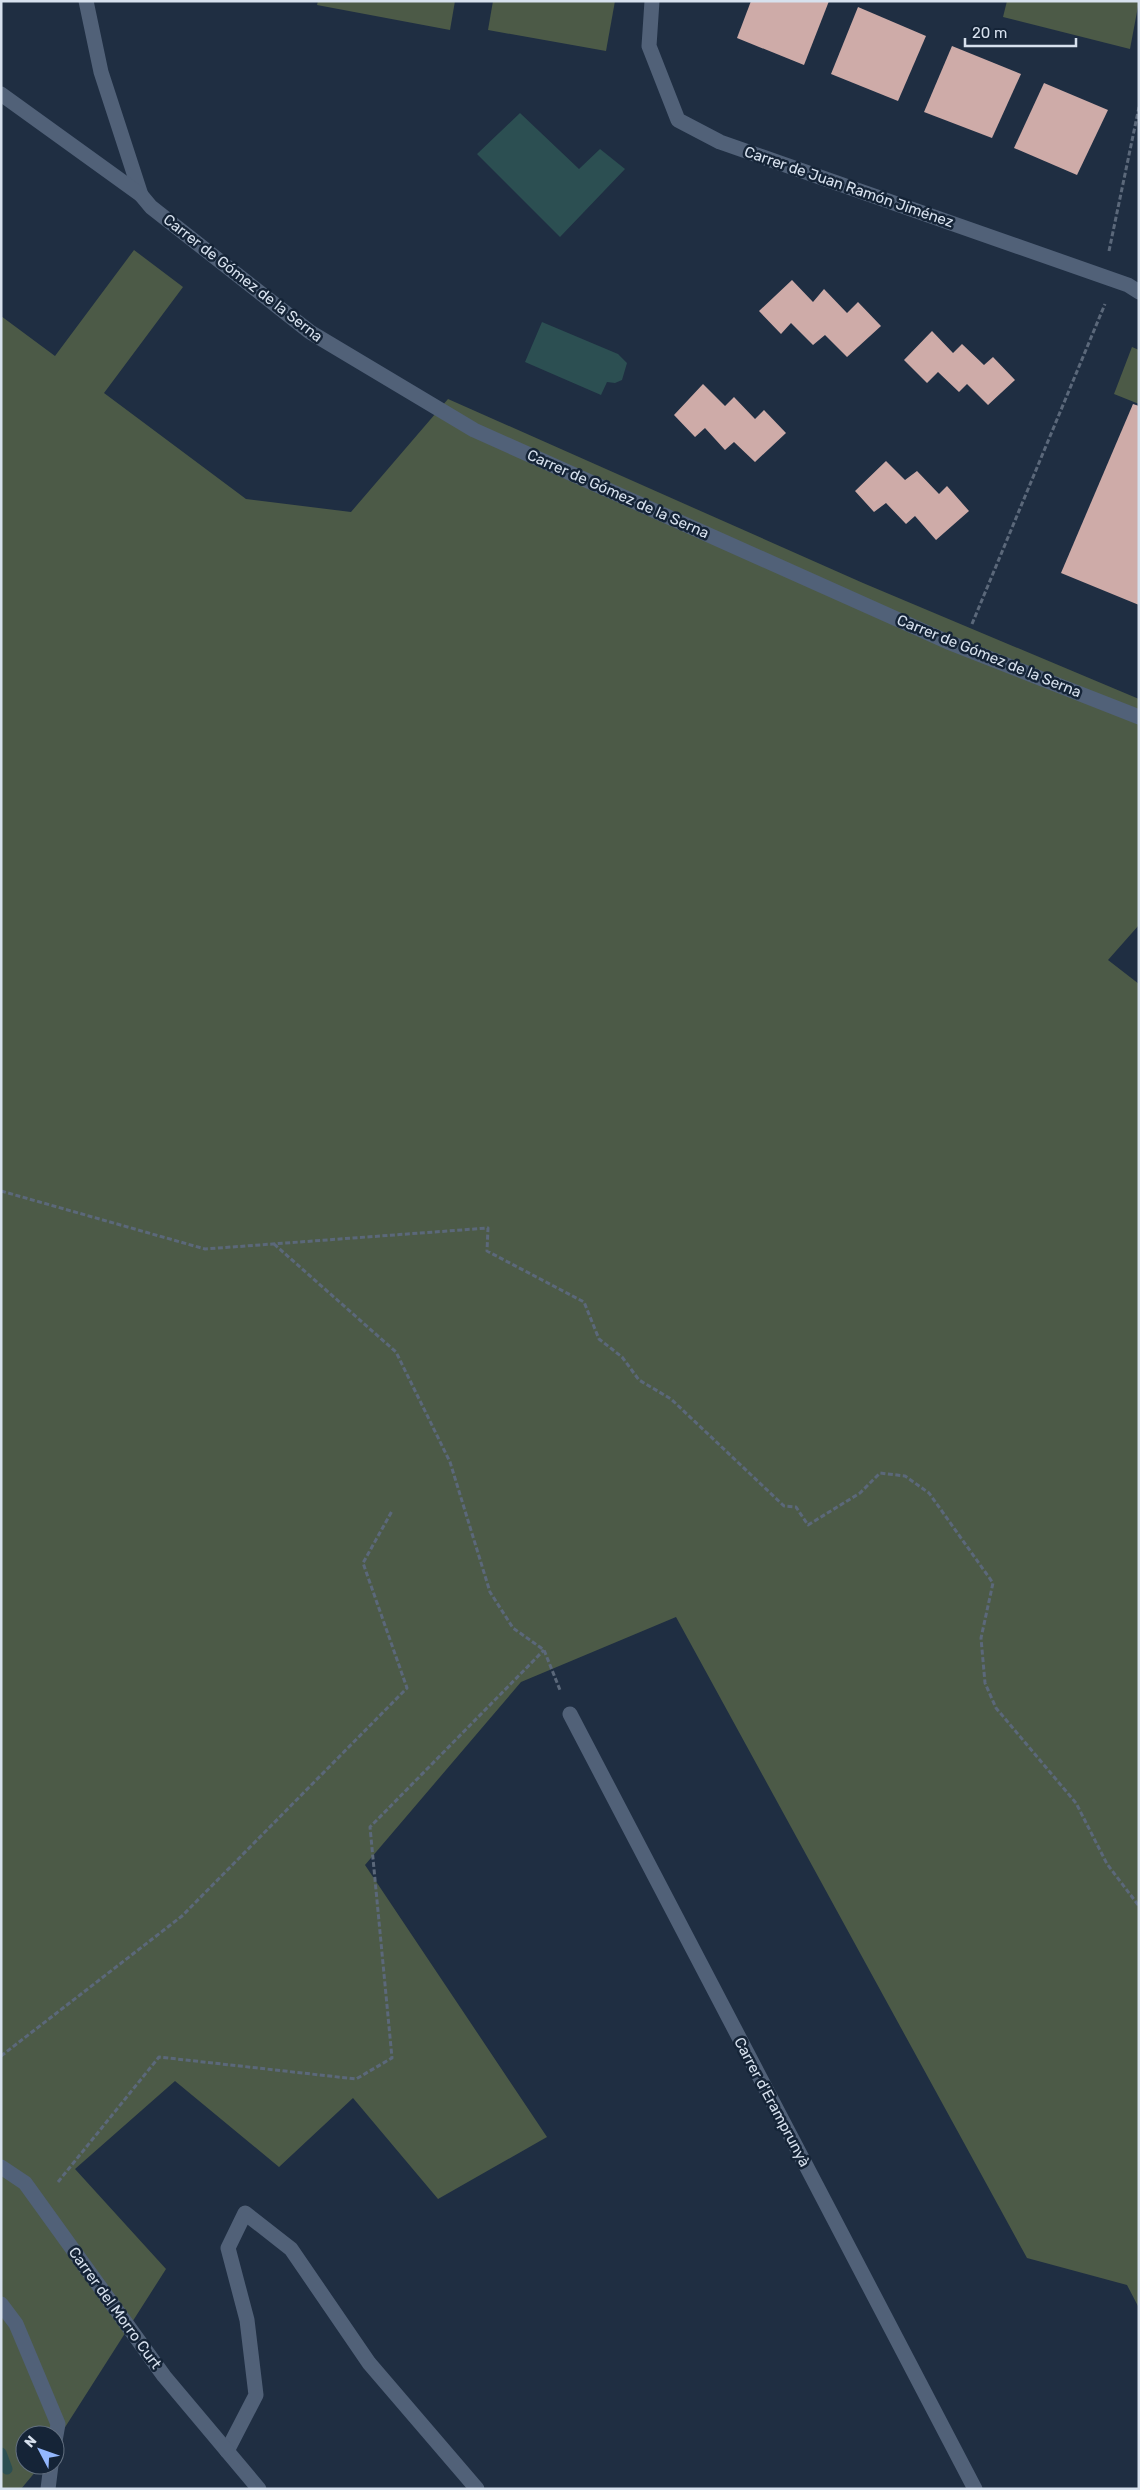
<svg xmlns="http://www.w3.org/2000/svg" width="1140" height="2490" font-family="Rubik,sans-serif">
  <style>
    .green { fill: #4c5a47 }
    .water { fill: #2c4f52 }
    .lines { fill: none; stroke-linecap: round; stroke-linejoin: round }
    .stream { stroke: #2c4f52; stroke-width: 11 }
    .building { fill: #ceaba8 }
    .path { stroke: #5b687a; stroke-width: 3; stroke-dasharray: 5 2.5; stroke-linecap: butt }
    .lane { stroke: #516178; stroke-width: 15 }
    .street { stroke: #516178; stroke-width: 15 }
    .labels { text-anchor: middle; stroke-width: 5; stroke-linejoin: round; paint-order: stroke }
    .street-label { font-size: 15px; fill: #d7e1ee; stroke: #152437 }
  </style>
  <rect width="100%" height="100%" fill="#1f2e42"/>
  <g class="green">
    <polygon points="318,1 455,1 450,30 317,5"/>
    <polygon points="493,1 615,1 606,51 488,30"/>
    <polygon points="1007,1 1139,1 1130,49 1003,17"/>
    <polygon points="134,250 183,287 104,393 246,499 351,512 448,399 863,583 1139,699 1139,925 1108,960 1139,984 1139,2308 1127,2285 1027,2258 676,1617 521,1682 365,1865 547,2137 438,2199 353,2098 279,2167 175,2081 75,2169 166,2269 55,2443 55,2435 25,2435 25,2465 41,2465 21,2489 1,2489 1,316 55,356"/>
    <polygon points="1132,347 1139,350 1139,404 1114,394"/>
  </g>
  <g class="water">
    <polygon points="520,113 579,169 600,149 625,169 560,237 477,154"/>
    <polygon points="542,322 618,354 627,363 622,380 615,383 607,382 601,395 525,362"/>
  </g>
  <g class="lines">
    <polyline class="stream" points="1,2453 7,2469"/>
  </g>
  <g class="building">
    <polygon points="751,1 829,1 804,65 737,38"/>
    <polygon points="858,7 926,36 898,101 831,74"/>
    <polygon points="952,46 1021,74 992,138 924,112"/>
    <polygon points="1044,83 1108,110 1077,175 1014,148"/>
    <polygon points="792,280 813,302 824,289 847,313 858,302 881,326 847,357 825,335 813,345 791,323 781,334 759,311"/>
    <polygon points="932,331 953,353 962,344 984,365 993,357 1015,380 988,405 967,384 959,392 938,372 927,383 904,360"/>
    <polygon points="703,384 725,406 734,397 755,419 764,410 786,433 755,462 734,442 725,450 705,428 695,437 674,415"/>
    <polygon points="1133,404 1139,406 1139,605 1061,573"/>
    <polygon points="886,461 905,480 917,471 939,494 947,486 969,511 936,540 915,516 906,524 886,503 874,512 855,491"/>
  </g>
  <g class="lines">
    <g class="path">
      <polyline points="1109,251 1139,107"/>
      <polyline points="972,624 1105,304"/>
      <polyline points="1,1191 205,1249 488,1228 487,1251 584,1302 599,1339 622,1357 639,1380 671,1399 784,1506 796,1507 808,1525 860,1493 880,1473 905,1476 929,1493 993,1583 981,1638 985,1683 996,1708 1076,1803 1107,1864 1139,1906"/>
      <polyline points="274,1244 396,1352 450,1462 490,1592 513,1628 544,1650 560,1690"/>
      <polyline points="1,2056 182,1916 407,1688 363,1563 392,1511"/>
      <polyline points="58,2182 159,2057 356,2079 392,2058 370,1827 544,1650"/>
    </g>
    <polyline class="lane" points="227,2451 256,2395 247,2320 228,2248 245,2213 291,2249 369,2363 477,2489"/>
    <g class="street">
      <polyline points="86,1 101,72 141,195"/>
      <polyline points="652,1 649,46 678,120 720,142 1128,285 1139,292"/>
      <polyline points="1,94 141,195 151,207 310,332 474,430 948,642 1139,717"/>
      <polyline points="570,1714 975,2489"/>
      <polyline points="1,2167 25,2183 164,2376 259,2489"/>
      <polyline points="1,2304 16,2324 58,2424 55,2441"/>
      <polyline points="48,2489 51,2465"/>
    </g>
  </g>
  <g class="labels">
    <g class="street-label">
      <text transform="translate(849 187) rotate(19)" y="5">Carrer de Juan Ramón Jiménez</text>
      <text transform="translate(243 278) rotate(38)" y="5">Carrer de Gómez de la Serna</text>
      <text transform="translate(618 494) rotate(24)" y="5">Carrer de Gómez de la Serna</text>
      <text transform="translate(989 656) rotate(22)" y="5">Carrer de Gómez de la Serna</text>
      <text transform="translate(772 2102) rotate(62)" y="5">Carrer d'Eramprunyà</text>
      <text transform="translate(115 2308) rotate(54)" y="5">Carrer del Morro Curt</text>
    </g>
  </g>
  <rect width="1140" height="2490" fill="none" stroke="#d7e1ee" stroke-width="5"/>
  <g transform="translate(40 2450) rotate(311)"><circle r="24" fill="#152437" stroke="#637080"/>
  <path d="M0-4L9 19L0 12L-9 19Z" fill="#93b7fd"/>
  <text y="-8" font-size="14" font-weight="bold" text-anchor="middle" fill="#d7e1ee">N</text>
  </g>
  <path d="M965 38v8h111v-8" fill="none" stroke="#d7e1ee" stroke-width="2.5"/>
  <text x="972" y="38" font-size="15" fill="#d7e1ee" stroke="#152437" stroke-width="4" paint-order="stroke">20 m</text>
</svg>
